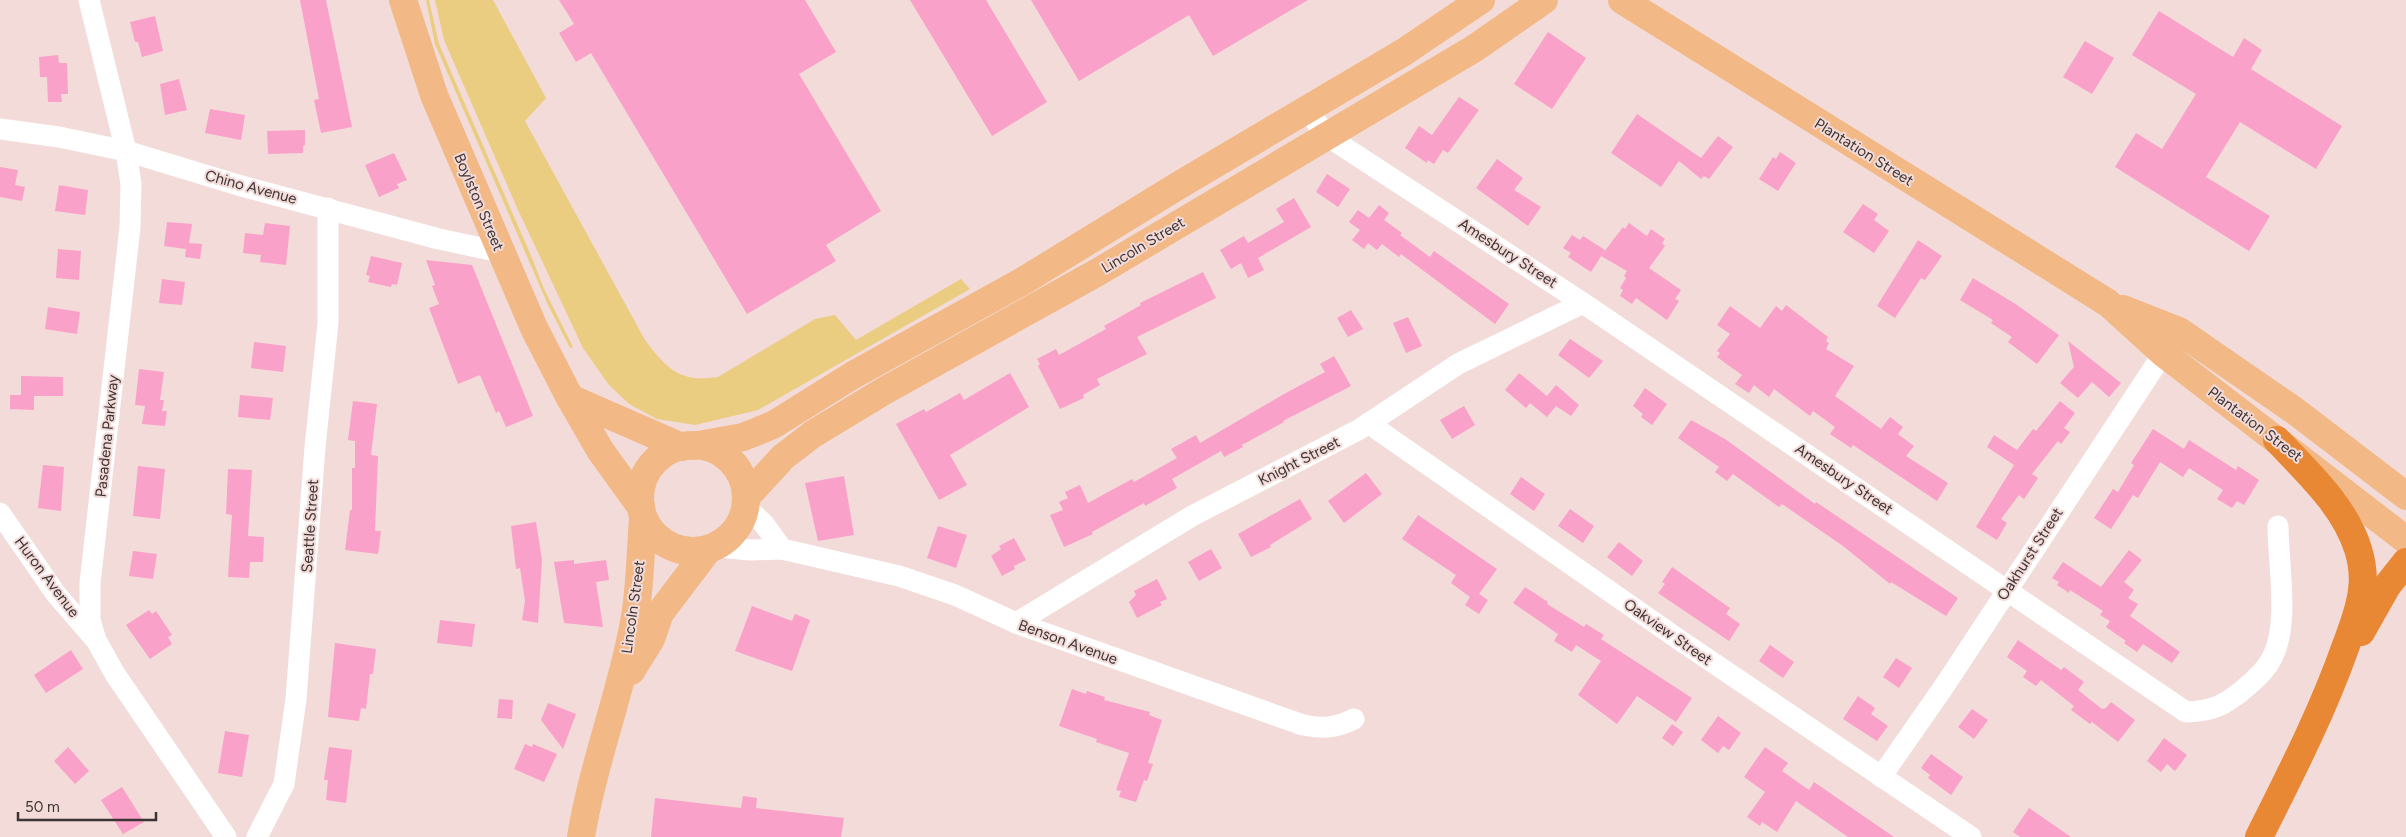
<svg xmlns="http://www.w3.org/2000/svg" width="2406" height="837" font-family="Figtree,sans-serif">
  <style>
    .green { fill: #eacd81 }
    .building { fill: #faa1ca }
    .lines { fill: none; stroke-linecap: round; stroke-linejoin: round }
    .minor { stroke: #fff; stroke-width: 21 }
    .major { stroke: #f2b885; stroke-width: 28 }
    .highway { stroke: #e98834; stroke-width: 28 }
    .labels { text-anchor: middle; stroke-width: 4; stroke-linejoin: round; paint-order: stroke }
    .street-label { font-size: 15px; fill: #3c3433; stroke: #f2dbd9 }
  </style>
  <rect width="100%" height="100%" fill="#f2dbd9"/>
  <g class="green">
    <polygon points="426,0 429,0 439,44 532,258 544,289 573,347 570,348 548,305 435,44"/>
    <path d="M435 0H493L546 98 525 121 645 340C667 369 680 383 718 377L815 319 835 315 856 340 961 279 970 289 758 410 695 425 657 419 629 404 609 385 583 348 518 210 444 40Z"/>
  </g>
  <g class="building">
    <polygon points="300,0 326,0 352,127 321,133 314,100 319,99"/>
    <polygon points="559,0 805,0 836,52 799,74 881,211 826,245 836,261 747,314 591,53 576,62 559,33 574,24"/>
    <polygon points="910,0 986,0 1047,102 992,136"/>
    <polygon points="1031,0 1308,0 1213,56 1189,15 1079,81"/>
    <polygon points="2159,11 2233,57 2244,38 2262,50 2251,69 2342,126 2316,169 2240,122 2206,177 2270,216 2249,251 2115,167 2136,133 2162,149 2196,94 2132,55"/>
    <polygon points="155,16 163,51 142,57 138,42 135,42 130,22"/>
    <polygon points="1548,32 1586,58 1552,109 1514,84"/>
    <polygon points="2085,41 2114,58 2092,94 2063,77"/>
    <polygon points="58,55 59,63 67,63 68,94 61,94 62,102 48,102 47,77 40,77 39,57"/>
    <polygon points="179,79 187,110 165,115 160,84"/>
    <polygon points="1459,97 1479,110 1448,153 1443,150 1434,164 1428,160 1427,163 1405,148 1419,126 1432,135"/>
    <polygon points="210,109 245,115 241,140 205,133"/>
    <polygon points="1637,114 1701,158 1718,136 1733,147 1709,179 1704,176 1701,179 1679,161 1661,187 1611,153"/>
    <polygon points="305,130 305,145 303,146 303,153 268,154 267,131"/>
    <polygon points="1780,152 1796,163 1778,191 1759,179 1773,157 1776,159"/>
    <polygon points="394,153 407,180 397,184 399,188 379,197 365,165"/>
    <polygon points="1497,159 1523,178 1514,190 1541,207 1528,226 1476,188"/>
    <polygon points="0,167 18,170 15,185 25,187 22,201 0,197"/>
    <polygon points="1327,174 1350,189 1338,207 1316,192"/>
    <polygon points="59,185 88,190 85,215 55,211"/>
    <polygon points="1294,198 1311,227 1258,258 1264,270 1248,278 1241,263 1231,269 1220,250 1244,236 1248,243 1284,222 1276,209"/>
    <polygon points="1863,204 1878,214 1874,220 1889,231 1874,253 1843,232"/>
    <polygon points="1379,205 1389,213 1384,220 1402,233 1400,235 1430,257 1434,251 1509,304 1495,324 1401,254 1399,257 1382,244 1377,250 1368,243 1364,249 1352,240 1360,230 1349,222 1358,210 1369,218"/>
    <polygon points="167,222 192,224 189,243 202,244 200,259 185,257 186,249 164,246"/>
    <polygon points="265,223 290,226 286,265 260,262 261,255 243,253 245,233 263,235"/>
    <polygon points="1629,223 1647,236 1651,229 1665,239 1662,243 1665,246 1649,268 1681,290 1675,299 1679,301 1667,320 1636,298 1632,304 1620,296 1623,290 1620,288 1626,278 1624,276 1627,271 1601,256 1623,227 1625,229"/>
    <polygon points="1572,235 1580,240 1583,236 1605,250 1591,272 1568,257 1571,253 1563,248"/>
    <polygon points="1918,240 1942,256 1925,280 1921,278 1895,318 1877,306"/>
    <polygon points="58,249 81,251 79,280 56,278"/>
    <polygon points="371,256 402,263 397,285 392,284 391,287 368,282 370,276 366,275"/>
    <polygon points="426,260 472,265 533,416 506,427 499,411 496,413 480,375 458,384 429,308 439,304 432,286 435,285"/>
    <polygon points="1203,272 1216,298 1137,337 1147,354 1097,379 1100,385 1083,395 1084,398 1060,409 1038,366 1040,364 1037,359 1056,349 1059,355 1106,329 1104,326 1141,305 1140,303"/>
    <polygon points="1973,278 2017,305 2059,335 2037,364 2008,342 2012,337 1991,323 1993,320 1960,300"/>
    <polygon points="162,279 185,282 182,305 159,303"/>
    <polygon points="1786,305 1828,337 1826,341 1829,343 1826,349 1854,366 1835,396 1881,429 1890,417 1903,427 1898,434 1914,446 1906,456 1948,483 1937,501 1853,445 1851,448 1830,434 1835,427 1813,411 1810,416 1774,389 1769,397 1754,385 1749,393 1735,384 1742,375 1717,357 1720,353 1717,351 1730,334 1717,325 1730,306 1760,328 1776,306 1782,311"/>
    <polygon points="48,307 80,312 77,334 45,329"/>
    <polygon points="1351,310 1363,329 1348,337 1337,318"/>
    <polygon points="1408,317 1422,346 1406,353 1393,323"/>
    <polygon points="1570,339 1603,361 1589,378 1558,355"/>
    <polygon points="2068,341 2121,383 2109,397 2092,382 2078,398 2060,383 2074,367"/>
    <polygon points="254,342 286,346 283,372 251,368"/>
    <polygon points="1334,356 1351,386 1283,421 1284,422 1242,445 1243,447 1224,457 1221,451 1172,479 1177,488 1145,506 1144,503 1092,532 1093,534 1064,547 1050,515 1063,510 1059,502 1068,498 1065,492 1080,485 1088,503 1132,479 1134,482 1177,458 1171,449 1196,435 1200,443 1284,394 1325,372 1320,364"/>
    <polygon points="139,369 164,372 160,400 164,400 162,411 167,411 165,426 142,424 145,406 135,405"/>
    <polygon points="1010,373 1029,407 950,455 967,485 939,500 896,424 924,409 926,412 960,393 964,400"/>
    <polygon points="1519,373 1547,396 1556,385 1579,405 1571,416 1556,406 1547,417 1530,403 1526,408 1505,390"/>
    <polygon points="21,376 63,377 63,396 34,396 34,410 10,409 10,395 21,395"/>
    <polygon points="1645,388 1667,404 1652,425 1641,417 1643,414 1633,406"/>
    <polygon points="240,395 273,398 270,420 238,417"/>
    <polygon points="353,401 377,404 371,455 378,456 375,531 381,531 378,554 345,550 350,510 352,510 352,468 355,468 355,441 348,440"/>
    <polygon points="2060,401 2075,413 2064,428 2070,432 2061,444 2058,441 2032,474 2038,478 2024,499 2019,495 2001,519 2007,523 1997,540 1976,527 2014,465 1987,447 1994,435 2017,450 2033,429 2036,431"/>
    <polygon points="1464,406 1475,425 1452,439 1440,420"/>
    <polygon points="1691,420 1725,439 1815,504 1816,502 1958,598 1946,616 1891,582 1890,584 1843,546 1782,504 1779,507 1733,474 1727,481 1715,472 1719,467 1678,438"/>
    <polygon points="2153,429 2184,449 2189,440 2236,470 2238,466 2259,480 2244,505 2237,501 2232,508 2217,499 2223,490 2189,468 2183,477 2160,462 2138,498 2133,495 2111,529 2094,518 2113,489 2118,492 2134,465 2131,463"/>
    <polygon points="43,465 64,467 61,511 38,508"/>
    <polygon points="138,466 165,469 160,519 133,516"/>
    <polygon points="228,469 252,470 248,536 264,537 263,562 250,562 249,578 228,577 232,515 226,514"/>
    <polygon points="1366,473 1382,494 1344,523 1328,501"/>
    <polygon points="844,476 854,535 818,541 805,483"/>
    <polygon points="1521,477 1545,494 1534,511 1510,494"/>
    <polygon points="1300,499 1312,519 1270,545 1271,547 1251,557 1238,534"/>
    <polygon points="1570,509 1594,526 1583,543 1558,526"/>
    <polygon points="1418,515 1497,569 1479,594 1488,600 1479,614 1465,605 1470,597 1451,583 1456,575 1402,539"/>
    <polygon points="536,522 542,560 538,623 522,620 525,601 520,568 516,569 511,526"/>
    <polygon points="938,526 967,535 956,568 927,558"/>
    <polygon points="1014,538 1026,560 1014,566 1015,569 1002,576 991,556 1001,549 999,546"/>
    <polygon points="1619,542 1643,561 1632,576 1607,557"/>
    <polygon points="1211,549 1222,568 1199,581 1188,562"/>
    <polygon points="2129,550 2142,560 2124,582 2134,590 2128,598 2138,604 2130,616 2180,652 2172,663 2143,644 2137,652 2124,643 2126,641 2106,627 2110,621 2100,615 2103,611 2070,590 2069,593 2057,585 2059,582 2052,578 2063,562 2101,587"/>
    <polygon points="133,551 157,554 153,579 129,576"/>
    <polygon points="574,560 574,564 606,560 609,580 596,582 603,627 564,623 554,562"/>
    <polygon points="1672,567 1730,608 1726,614 1740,624 1729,641 1658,593 1665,584 1662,582"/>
    <polygon points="1157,579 1167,599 1160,602 1162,605 1137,618 1129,602 1136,595 1134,591"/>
    <polygon points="1525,587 1548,602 1547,604 1584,627 1586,624 1604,635 1601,639 1692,698 1676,722 1637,696 1617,724 1578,695 1601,661 1576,645 1572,652 1554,641 1558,634 1513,603"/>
    <polygon points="752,606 792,621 795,614 810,620 792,671 735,651"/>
    <polygon points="149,610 152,614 156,611 172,635 168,637 172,644 150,659 126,625"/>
    <polygon points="440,620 475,624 472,647 437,643"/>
    <polygon points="2018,640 2061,670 2064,667 2084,682 2078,690 2102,709 2106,708 2111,702 2135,720 2118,742 2092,722 2090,724 2071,710 2074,706 2041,680 2036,686 2023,677 2027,671 2007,657"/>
    <polygon points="335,643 376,649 373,674 370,674 366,709 361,708 359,721 328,717"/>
    <polygon points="1770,645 1794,662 1783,678 1759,661"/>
    <polygon points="71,650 83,669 46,693 34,675"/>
    <polygon points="1896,658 1912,668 1899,688 1883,677"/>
    <polygon points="1072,689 1086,694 1087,691 1105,697 1104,700 1150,712 1149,715 1162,720 1148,763 1153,764 1147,781 1144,780 1136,802 1119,797 1121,791 1116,790 1129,753 1096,742 1097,739 1059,726"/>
    <polygon points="1858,696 1875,708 1871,714 1888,726 1877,741 1843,719"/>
    <polygon points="499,699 513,700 512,719 497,718"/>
    <polygon points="548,703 576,714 563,749 541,720"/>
    <polygon points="1972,709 1988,720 1974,739 1958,727"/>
    <polygon points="1718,716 1741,733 1729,750 1723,746 1718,753 1701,740"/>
    <polygon points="1672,724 1683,732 1673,746 1662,738"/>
    <polygon points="225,731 249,735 242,777 218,773"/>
    <polygon points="2164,738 2187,755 2175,771 2167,764 2161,772 2147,761"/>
    <polygon points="525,744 532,747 533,744 557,754 544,782 514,769"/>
    <polygon points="68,747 89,771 75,784 54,761"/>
    <polygon points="329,747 352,750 346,803 326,800 328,780 324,780"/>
    <polygon points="1765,747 1788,763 1782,771 1809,790 1814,782 1894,837 1848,837 1796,801 1777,832 1762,822 1760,826 1747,817 1765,792 1744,777"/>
    <polygon points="1931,754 1963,777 1951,795 1928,778 1930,775 1921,768"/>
    <polygon points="122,787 144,822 123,834 101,800"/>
    <polygon points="743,796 757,798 756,808 844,818 841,837 651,837 655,798 741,808"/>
    <polygon points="2029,808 2071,837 2020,837 2013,832"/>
  </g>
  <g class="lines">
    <g class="minor">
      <polyline points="89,0 126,151 131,184 130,227 90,583 90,620 96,640 115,674 226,837"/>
      <path d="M1307 110 1327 136 1583 303 2186 712C2212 711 2224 706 2244 689 2254 681 2266 670 2272 658 2290 624 2278 564 2278 526"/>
      <polyline points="0,129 59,137 126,151 238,185 439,239 500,252"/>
      <polyline points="1368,423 1681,641 1971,837"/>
      <polyline points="0,513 56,594 94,638"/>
      <polyline points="719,547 750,550 782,549 764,524 746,507"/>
      <path d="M782 549 899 576 955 595 1016 623 1303 725C1323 729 1336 728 1354 719"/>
      <polyline points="1016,623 1192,516 1360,429 1458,364 1583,303"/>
      <polyline points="1881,777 1945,685 2172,340"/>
      <polyline points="257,837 284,784 296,699 315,447 328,323 328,208"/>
    </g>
    <g class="major">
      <polyline points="403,0 434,95 534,328 570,398 600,450 641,507"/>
      <polyline points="1622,0 2108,303 2163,353 2406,540"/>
      <polyline points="2123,309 2179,331 2295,411 2406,496"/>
      <polyline points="570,398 682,447"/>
      <circle cx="693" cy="498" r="53"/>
      <polyline points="693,446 743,437 773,425 853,375 1023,281 1181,184 1404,52 1481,0"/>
      <polyline points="748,495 783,457 813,434 884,391 1098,272 1327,136 1475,48 1544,0"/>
      <polyline points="631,671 651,639 660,613 707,551"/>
      <path d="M581 837C592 769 617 704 631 637 640 599 640 558 643 519"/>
    </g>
    <g class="highway">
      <polyline points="2361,632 2387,586 2406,562"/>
      <path d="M2259 837C2290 775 2322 713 2345 648 2352 629 2360 610 2362 590 2364 576 2362 562 2358 549 2344 505 2307 472 2277 440"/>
    </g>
  </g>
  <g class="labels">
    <g class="street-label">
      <text transform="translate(1864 152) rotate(32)" y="5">Plantation Street</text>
      <text transform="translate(251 187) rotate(15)" y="5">Chino Avenue</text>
      <text transform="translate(479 202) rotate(67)" y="5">Boylston Street</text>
      <text transform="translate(1143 245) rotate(-31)" y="5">Lincoln Street</text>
      <text transform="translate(1508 253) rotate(33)" y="5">Amesbury Street</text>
      <text transform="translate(2255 424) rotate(37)" y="5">Plantation Street</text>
      <text transform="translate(107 436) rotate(-84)" y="5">Pasadena Parkway</text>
      <text transform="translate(1299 461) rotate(-27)" y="5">Knight Street</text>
      <text transform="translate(1844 479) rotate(34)" y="5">Amesbury Street</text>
      <text transform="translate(310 526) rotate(-86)" y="5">Seattle Street</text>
      <text transform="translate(2030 554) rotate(-57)" y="5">Oakhurst Street</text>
      <text transform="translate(47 577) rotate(53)" y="5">Huron Avenue</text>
      <text transform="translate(633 607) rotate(-82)" y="5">Lincoln Street</text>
      <text transform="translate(1668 632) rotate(35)" y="5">Oakview Street</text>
      <text transform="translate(1068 642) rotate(20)" y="5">Benson Avenue</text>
    </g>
  </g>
  <path d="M18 812v8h138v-8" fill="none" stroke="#3c3433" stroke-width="2.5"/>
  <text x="25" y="812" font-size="15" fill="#3c3433" stroke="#f2dbd9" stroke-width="4" paint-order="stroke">50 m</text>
</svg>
